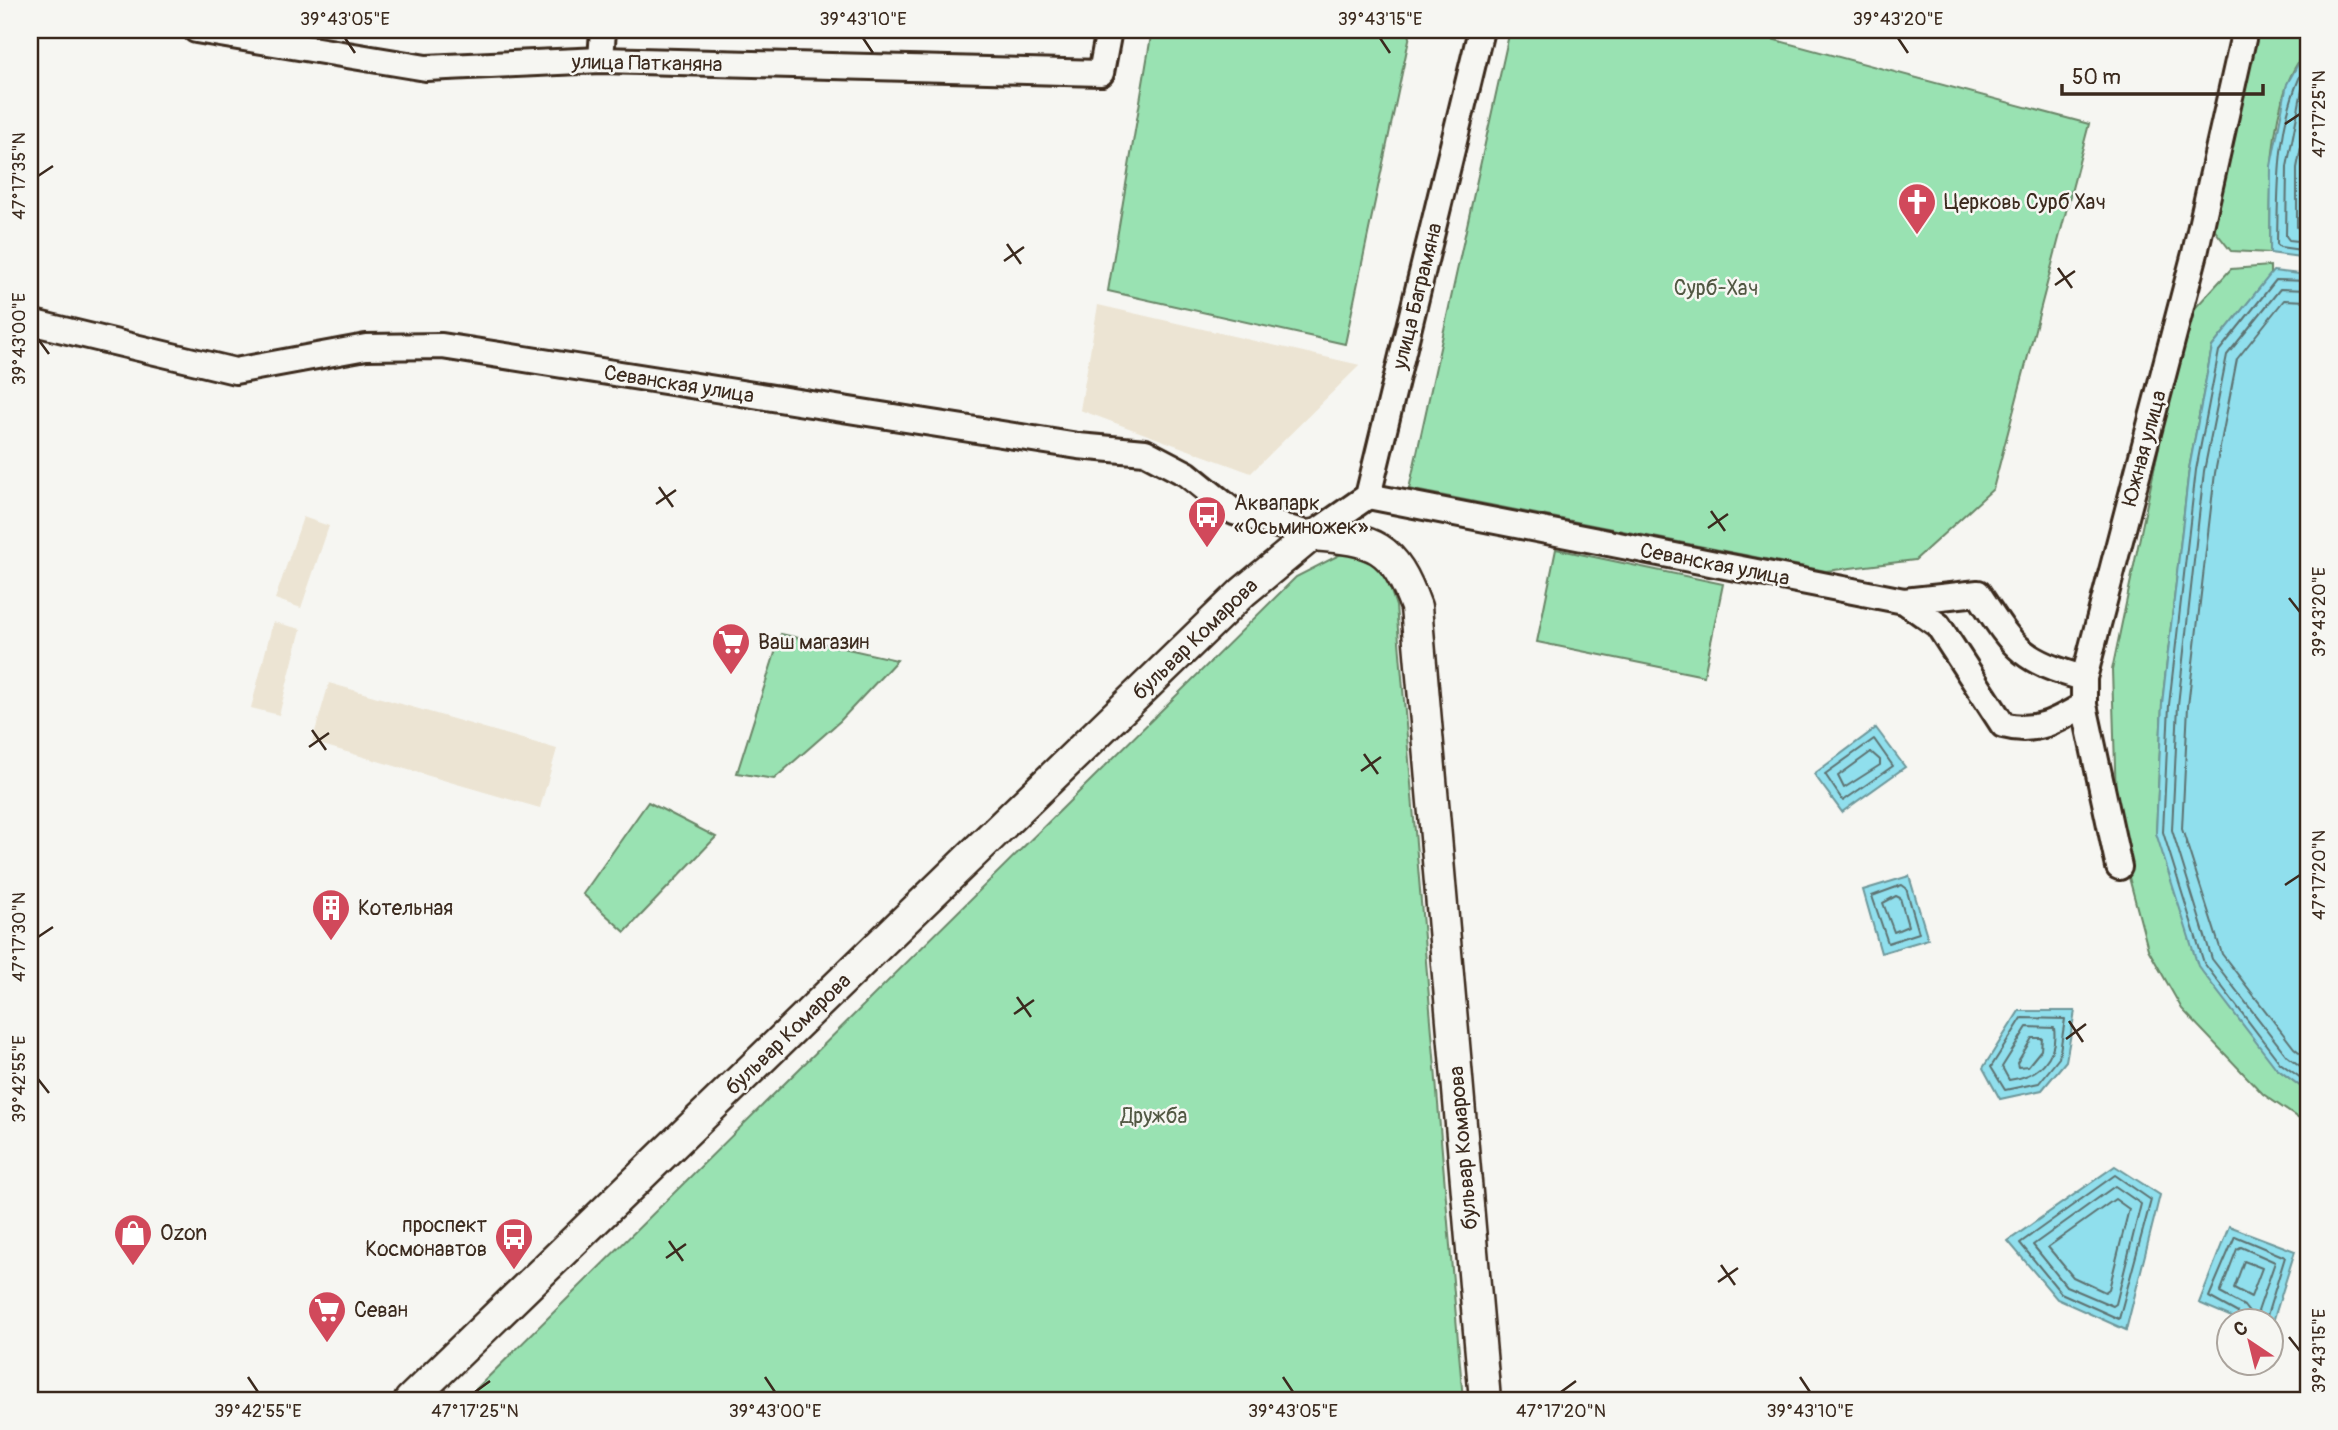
<svg xmlns="http://www.w3.org/2000/svg" width="2338" height="1430" font-family="Pangolin,sans-serif">
  <style>
    .built { fill: #ece4d3 }
    .green { fill: #99e2b2; stroke: #6a8668; stroke-width: 2 }
    .water { fill: #90dfed; stroke: #6e979a; stroke-width: 2 }
    .lines { fill: none; stroke-linecap: round; stroke-linejoin: round }
    .shore { stroke: #5d7271; stroke-width: 2 }
    .minor-casing { stroke: #3b2a1e; stroke-width: 30 }
    .tertiary-casing { stroke: #3b2a1e; stroke-width: 35 }
    .minor { stroke: #f6f6f2; stroke-width: 24 }
    .tertiary { stroke: #f6f6f2; stroke-width: 30 }
    .ticks { fill: none; stroke: #3b2a1e; stroke-width: 2.5 }
    .labels { text-anchor: middle; stroke-width: 5; stroke-linejoin: round; paint-order: stroke }
    .street-label { font-size: 21px; fill: #3b2a1e; stroke: #f6f6f2 }
    .poi-label { font-size: 21px; fill: #3b2a1e; stroke: #f6f6f2; text-anchor: start }
    .park-label { font-size: 21px; fill: #525843; stroke: #f6f6f2 }
    .neatline { fill: none; stroke: #3b2a1e; stroke-width: 2.5 }
    .ticks-label { font-size: 18px; text-anchor: middle; fill: #3b2a1e }
  </style>
  <rect width="100%" height="100%" fill="#f6f6f2"/>
  <filter id="ink" filterUnits="userSpaceOnUse"><feTurbulence type="fractalNoise" baseFrequency=".0143" numOctaves="2"/><feDisplacementMap in="SourceGraphic" scale="14" xChannelSelector="R" yChannelSelector="G"/><feConvolveMatrix kernelMatrix="1 2 1 2 8 2 1 2 1" color-interpolation-filters="sRGB"/></filter>
  <g filter="url(#ink)">
    <g class="built">
      <polygon points="1098,305 1360,365 1251,473 1080,410"/>
      <polygon points="303,517 329,526 301,608 275,599"/>
      <polygon points="273,622 301,629 279,715 251,708"/>
      <polygon points="329,683 557,749 540,808 312,742"/>
    </g>
    <g class="green">
      <polygon points="1152,30 1411,30 1345,344 1108,291"/>
      <polygon points="1510,30 1738,30 2089,124 1993,489 1915,560 1826,571 1409,489"/>
      <path d="M2253 30H2308C2308 55 2294 63 2287 85 2268 138 2271 197 2270 253L2231 251 2209 223Z"/>
      <polygon points="2270,266 2270,276 2212,347 2189,469 2162,704 2156,833 2276,1068 2308,1092 2308,1125 2263,1094 2182,1009 2148,949 2117,832 2112,670 2186,318 2231,269"/>
      <polygon points="1556,549 1723,584 1704,676 1537,642"/>
      <path d="M1341 554C1381 558 1384 570 1396 606L1463 1400H465L1296 577Z"/>
      <polygon points="781,634 897,660 840,721 774,779 737,773"/>
      <polygon points="648,802 716,837 625,932 583,894"/>
    </g>
    <g class="water">
      <polygon points="2308,46 2308,258 2270,253 2271,166 2287,84"/>
      <polygon points="2273,271 2308,275 2308,1092 2276,1068 2198,966 2156,833 2162,704 2189,469 2212,347"/>
      <polygon points="1876,728 1905,767 1842,812 1814,774"/>
      <polygon points="1909,876 1928,939 1881,953 1863,890"/>
      <polygon points="2019,1011 2075,1011 2066,1061 2042,1090 2000,1099 1983,1068"/>
      <polygon points="2115,1166 2160,1195 2126,1330 2057,1299 2008,1241"/>
      <polygon points="2229,1226 2295,1251 2272,1325 2272,1322 2241,1321 2199,1303"/>
    </g>
    <g class="lines">
      <g class="shore">
        <path d="M2308 60C2277 116 2278 181 2277 244L2280 247 2308 251"/>
        <polyline points="2308,78 2302,90 2287,167 2286,236 2289,240 2308,242"/>
        <polyline points="2308,112 2297,168 2297,227 2308,232"/>
        <polyline points="2308,281 2276,280 2219,351 2196,470 2169,705 2163,832 2204,963 2280,1063 2308,1083"/>
        <polyline points="2308,290 2280,289 2227,355 2204,471 2178,705 2172,830 2212,959 2287,1056 2308,1072"/>
        <polyline points="2308,301 2284,300 2237,359 2215,473 2188,706 2182,829 2222,954 2294,1048 2308,1059"/>
        <polygon points="1874,739 1893,766 1843,801 1825,774"/>
        <polygon points="1871,752 1880,760 1880,765 1844,788 1838,776"/>
        <polygon points="1902,885 1906,888 1919,933 1888,943 1872,896"/>
        <polygon points="1896,896 1900,898 1908,926 1894,932 1883,903"/>
        <polygon points="2022,1018 2065,1019 2059,1058 2039,1083 2005,1090 1991,1067"/>
        <path d="M2027 1027 2054 1028C2058 1058 2037 1077 2009 1080L2002 1067Z"/>
        <polygon points="2032,1038 2042,1038 2041,1050 2028,1066 2018,1067 2017,1063"/>
        <polygon points="2115,1175 2151,1200 2119,1319 2061,1293 2020,1243"/>
        <polygon points="2115,1186 2141,1204 2116,1304 2113,1306 2066,1286 2033,1245"/>
        <polygon points="2115,1199 2129,1209 2109,1289 2105,1292 2073,1277 2048,1247"/>
        <polygon points="2241,1247 2275,1262 2255,1320 2244,1306 2220,1293 2237,1249"/>
        <polygon points="2244,1261 2262,1268 2251,1297 2234,1288"/>
        <polyline points="2242,1322 2238,1313 2209,1297 2235,1236 2285,1257 2265,1322"/>
      </g>
      <defs>
        <g id="minor">
          <polyline points="196,30 426,68 601,60 1101,73 1109,30"/>
          <polyline points="601,60 603,30"/>
          <polyline points="30,322 235,371 366,347 442,346 1078,446 1145,452 1187,474 1234,512 1312,535 1368,496 1481,30"/>
          <path d="M1368 496 1904 601 1938 625 2003 725C2035 734 2057 721 2084 705"/>
          <path d="M1904 601 1978 593C2013 646 2019 661 2084 678"/>
          <polyline points="2119,867 2084,705 2084,678 2195,253 2245,30"/>
        </g>
        <path id="tertiary" d="M410 1400 1243 592 1312 535C1375 540 1393 544 1416 607L1485 1400"/>
      </defs>
      <use href="#minor" class="minor-casing"/>
      <use href="#tertiary" class="tertiary-casing"/>
      <use href="#minor" class="minor"/>
      <use href="#tertiary" class="tertiary"/>
    </g>
  </g>
  <path class="ticks" d="M345 38 355 53M863 38 873 53M1380 38 1390 53M1898 38 1908 53M2285 124 2300 114M38 176 53 166M1007 244 1021 264M1004 261 1024 247M2058 268 2072 288M2055 285 2075 271M38 339 49 354M659 487 673 507M656 504 676 490M1711 511 1725 531M1708 528 1728 514M2289 598 2300 612M312 730 326 750M309 747 329 733M1364 754 1378 774M1361 771 1381 757M2285 885 2300 875M38 937 53 927M1017 997 1031 1017M1014 1014 1034 1000M2069 1021 2083 1042M2066 1039 2086 1024M38 1079 49 1093M669 1241 683 1261M666 1258 686 1244M1721 1265 1735 1285M1718 1282 1738 1268M2289 1337 2300 1351M248 1377 258 1392M765 1377 775 1392M1283 1377 1293 1392M1800 1377 1810 1392M475 1392 490 1381M1561 1392 1576 1381"/>
  <defs>
    <symbol id="church-pin" viewBox="-11 -11 22 30"><path d="M0 17L-7.5 6A9.5 9.5 0 1 1 7.5 6Z" fill="#d1495b" stroke="#f6f6f2"/><path d="M-1.2-6h2.4v3.5h3.3v2.4h-3.3V6h-2.4V-.1h-3.3v-2.4h3.3Z" fill="#fff"/></symbol>
    <symbol id="bus-pin" viewBox="-11 -11 22 30"><path d="M0 17L-7.5 6A9.5 9.5 0 1 1 7.5 6Z" fill="#d1495b" stroke="#f6f6f2"/><path d="M-5-6H5V4H4V6H2V4H-2V6H-4V4H-5ZM-3.5-4V0h7V-4ZM-3.5 1.2v1.5H-2V1.2ZM2 1.2v1.5H3.5V1.2Z" fill="#fff"/></symbol>
    <symbol id="supermarket-pin" viewBox="-11 -11 22 30"><path d="M0 17L-7.5 6A9.5 9.5 0 1 1 7.5 6Z" fill="#d1495b" stroke="#f6f6f2"/><path d="M-6-5.5h2.5l.6 2H6L4.5 2H-2.5L-4.4-4H-6ZM-1.5 3.2a1.3 1.3 0 1 0 .1 0ZM3 3.2a1.3 1.3 0 1 0 .1 0Z" fill="#fff"/></symbol>
    <symbol id="building-pin" viewBox="-11 -11 22 30"><path d="M0 17L-7.5 6A9.5 9.5 0 1 1 7.5 6Z" fill="#d1495b" stroke="#f6f6f2"/><path d="M-4-6H4V6H1V3H-1V6H-4ZM-2.5-4.3h1.7v1.8h-1.7ZM.8-4.3h1.7v1.8H.8ZM-2.5-1h1.7V.8h-1.7ZM.8-1h1.7V.8H.8Z" fill="#fff"/></symbol>
    <symbol id="shop-pin" viewBox="-11 -11 22 30"><path d="M0 17L-7.5 6A9.5 9.5 0 1 1 7.5 6Z" fill="#d1495b" stroke="#f6f6f2"/><path d="M-5-2.5h2.3a2.7 3.5 0 0 1 5.4 0H5L5.5 6h-11ZM-1.5-2.5h3a1.5 2.3 0 0 0-3 0Z" fill="#fff"/></symbol>
  </defs>
  <g fill-rule="evenodd">
    <use href="#church-pin" x="1895" y="180" width="44" height="60"/>
    <use href="#bus-pin" x="1185" y="493" width="44" height="60"/>
    <use href="#supermarket-pin" x="709" y="620" width="44" height="60"/>
    <use href="#building-pin" x="309" y="886" width="44" height="60"/>
    <use href="#shop-pin" x="111" y="1211" width="44" height="60"/>
    <use href="#bus-pin" x="492" y="1215" width="44" height="60"/>
    <use href="#supermarket-pin" x="305" y="1288" width="44" height="60"/>
  </g>
  <g class="labels">
    <g class="street-label">
      <text transform="translate(647 63) rotate(1)" y="7">улица Патканяна</text>
      <text transform="translate(1417 296) rotate(-76)" y="7">улица Баграмяна</text>
      <text transform="translate(679 384) rotate(9)" y="7">Севанская улица</text>
      <text transform="translate(2144 448) rotate(-75)" y="7">Южная улица</text>
      <text transform="translate(1715 564) rotate(11)" y="7">Севанская улица</text>
      <text transform="translate(1195 639) rotate(-44)" y="7">бульвар Комарова</text>
      <text transform="translate(788 1034) rotate(-44)" y="7">бульвар Комарова</text>
      <text transform="translate(1463 1148) rotate(-95)" y="7">бульвар Комарова</text>
    </g>
    <g class="poi-label">
      <text x="1944" y="209">Церковь Сурб Хач</text>
      <text x="1234" y="510">Аквапарк<tspan x="1234" dy="24">«Осьминожек»</tspan></text>
      <text x="758" y="649">Ваш магазин</text>
      <text x="358" y="915">Котельная</text>
      <text x="487" y="1232" text-anchor="end">проспект<tspan x="487" dy="24">Космонавтов</tspan></text>
      <text x="160" y="1240">Ozon</text>
      <text x="354" y="1317">Севан</text>
    </g>
    <g class="park-label">
      <text x="1716" y="295">Сурб-Хач</text>
      <text x="1154" y="1123">Дружба</text>
    </g>
  </g>
  <rect width="2338" height="1430" fill="none" stroke="#f6f6f2" stroke-width="77"/>
  <g transform="translate(2250 1342) rotate(325)"><circle r="33" fill="#f6f6f2" stroke="#aba49d" stroke-width="2"/>
  <path d="M0-5L12 26L0 18L-12 26Z" fill="#d1495b"/>
  <text y="-10" font-size="19" font-weight="bold" text-anchor="middle" fill="#3b2a1e">С</text>
  </g>
  <path d="M2062 84v10h201v-10" fill="none" stroke="#3b2a1e" stroke-width="3.5"/>
  <text x="2072" y="84" font-size="21" fill="#3b2a1e" stroke="#f6f6f2" stroke-width="5" paint-order="stroke">50 m</text>
  <rect x="38" y="38" width="2262" height="1354" class="neatline"/>
  <g class="ticks-label">
    <text x="345" y="25">39°43'05"E</text>
    <text x="863" y="25">39°43'10"E</text>
    <text x="1380" y="25">39°43'15"E</text>
    <text x="1898" y="25">39°43'20"E</text>
    <text transform="translate(2319 114) rotate(-90)" y="6">47°17'25"N</text>
    <text transform="translate(19 176) rotate(-90)" y="6">47°17'35"N</text>
    <text transform="translate(19 339) rotate(-90)" y="6">39°43'00"E</text>
    <text transform="translate(2319 612) rotate(-90)" y="6">39°43'20"E</text>
    <text transform="translate(2319 875) rotate(-90)" y="6">47°17'20"N</text>
    <text transform="translate(19 937) rotate(-90)" y="6">47°17'30"N</text>
    <text transform="translate(19 1079) rotate(-90)" y="6">39°42'55"E</text>
    <text transform="translate(2319 1351) rotate(-90)" y="6">39°43'15"E</text>
    <text x="258" y="1417">39°42'55"E</text>
    <text x="475" y="1417">47°17'25"N</text>
    <text x="775" y="1417">39°43'00"E</text>
    <text x="1293" y="1417">39°43'05"E</text>
    <text x="1561" y="1417">47°17'20"N</text>
    <text x="1810" y="1417">39°43'10"E</text>
  </g>
</svg>
